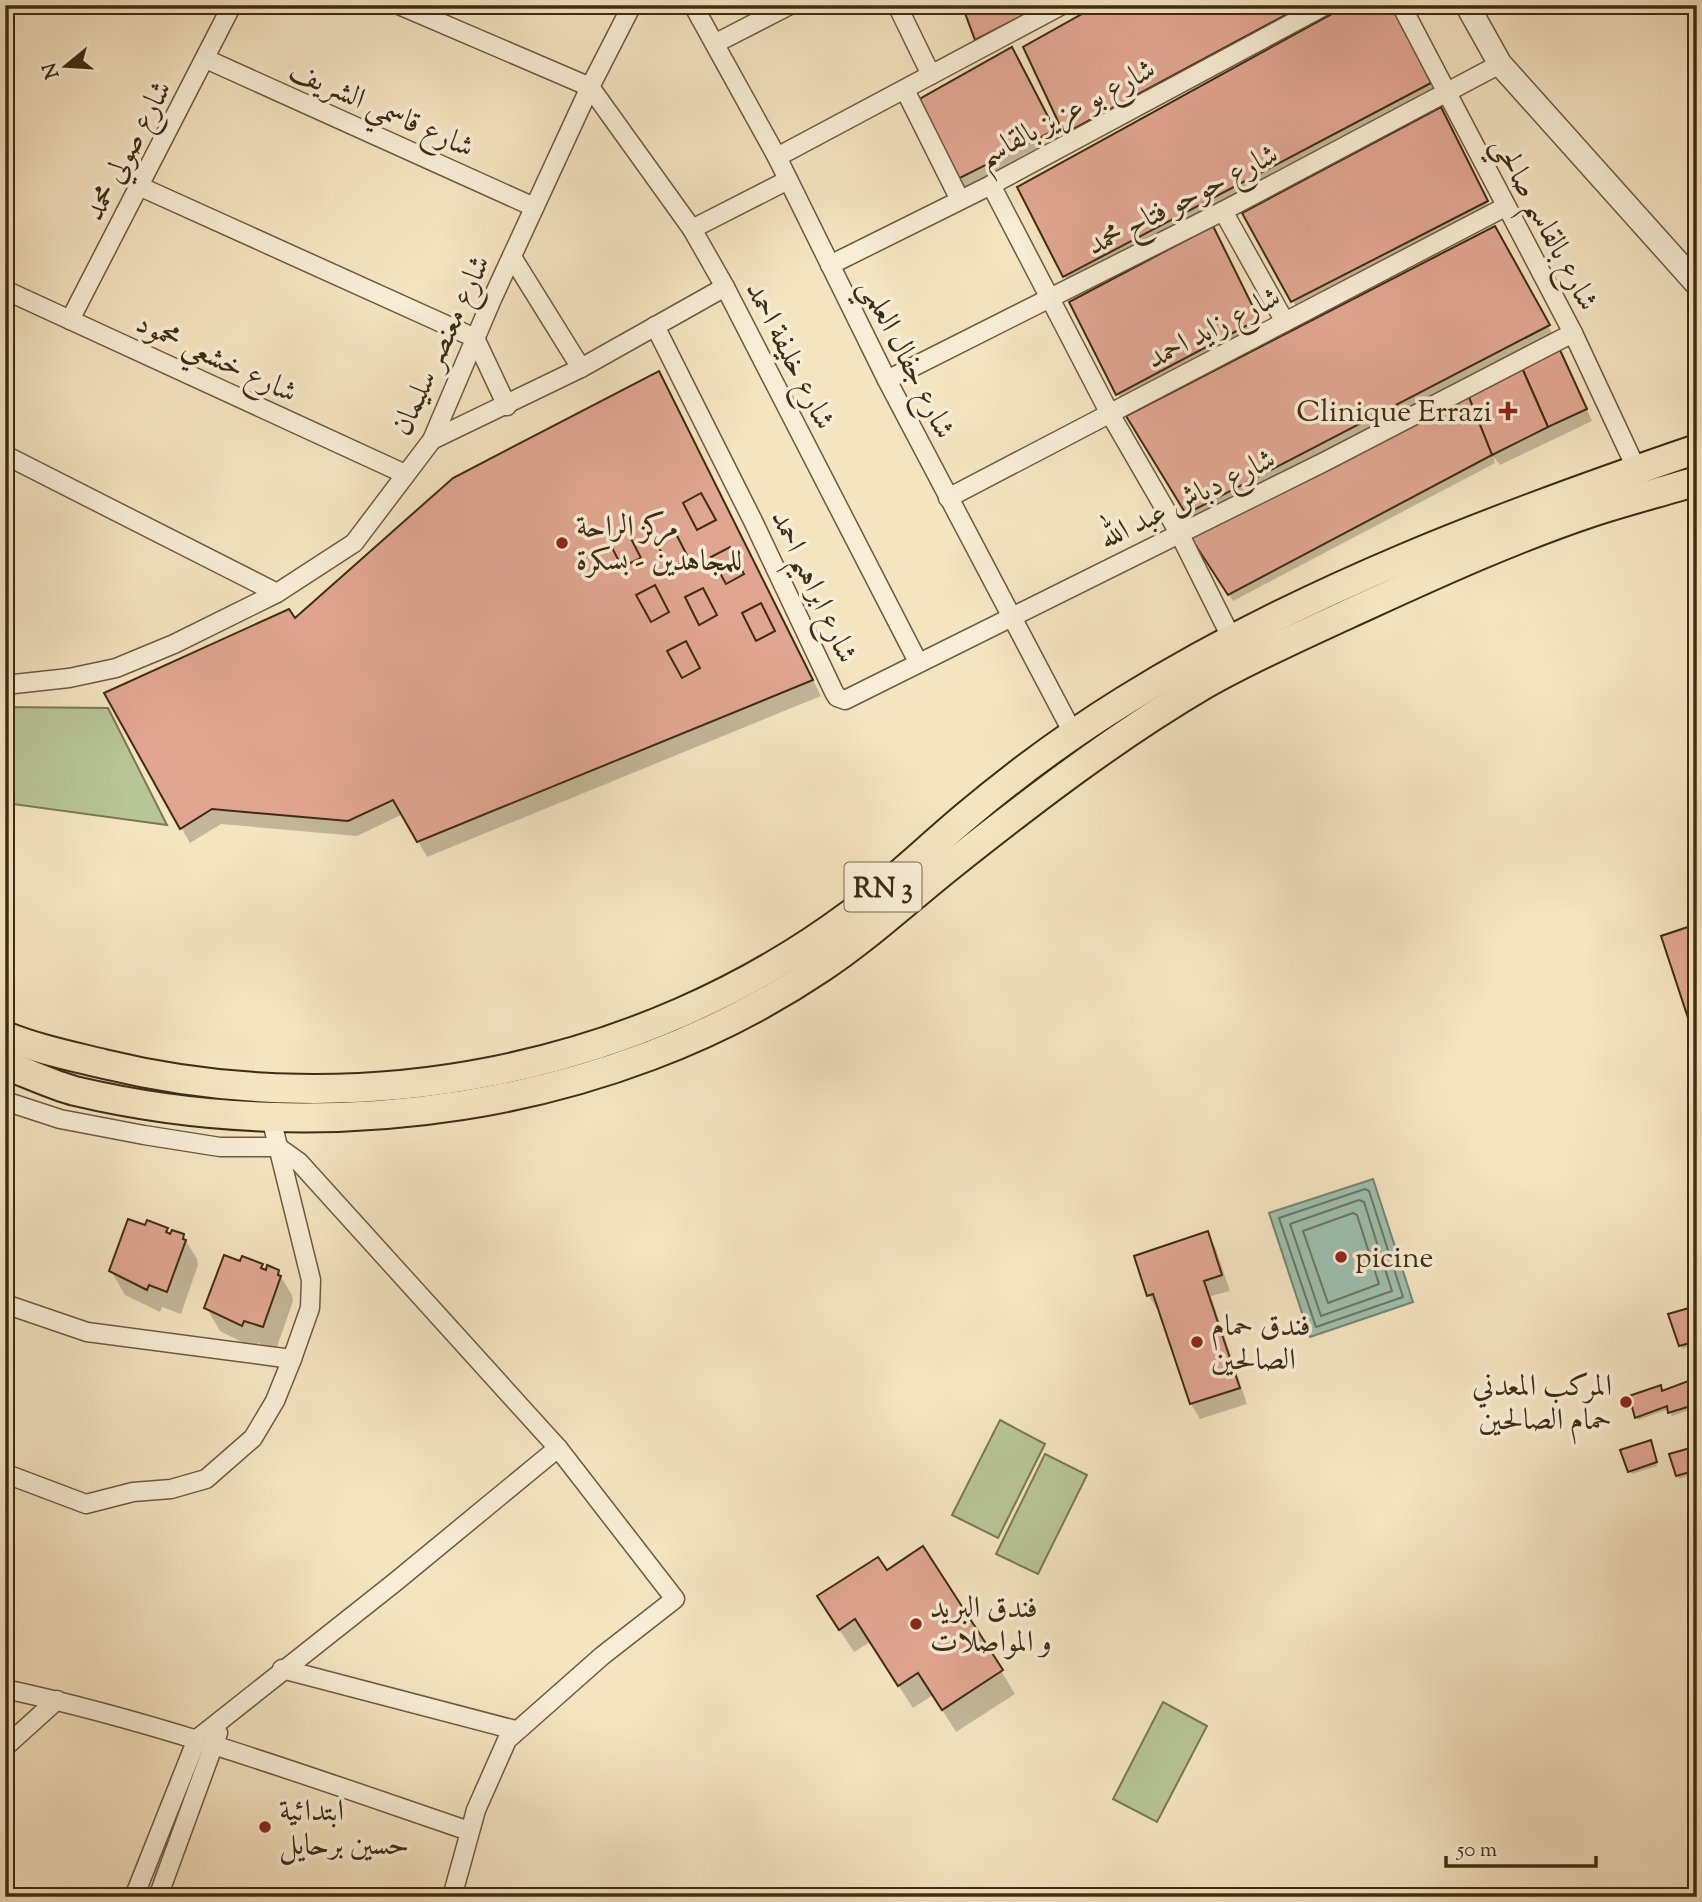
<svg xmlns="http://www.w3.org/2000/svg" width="1702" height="1902" font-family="'Sorts Mill Goudy',Amiri,serif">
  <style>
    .green { fill: #b8c595; stroke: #7b7854; stroke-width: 2 }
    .water { fill: #9cbfae; stroke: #768470; stroke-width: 2 }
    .shadow { fill: #0003 }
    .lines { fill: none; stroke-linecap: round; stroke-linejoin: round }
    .shore { stroke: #6d7660; stroke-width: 2 }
    .building { fill: #e1a692; stroke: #3e2c13; stroke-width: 2 }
    .minor-casing { stroke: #6c5a3e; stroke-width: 21 }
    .tertiary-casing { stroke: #6c5a3e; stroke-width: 26 }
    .primary-casing { stroke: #3e2c13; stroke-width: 32 }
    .minor { stroke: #f8edd6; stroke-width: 18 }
    .tertiary { stroke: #f8edd6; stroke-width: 23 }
    .primary { stroke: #f4e4c0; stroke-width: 28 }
    .poi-dot { fill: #8f2418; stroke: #f8edd6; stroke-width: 2.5 }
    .labels { text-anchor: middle; stroke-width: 7; stroke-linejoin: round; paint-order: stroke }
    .shield { fill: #f8edd6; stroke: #76664e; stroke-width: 2 }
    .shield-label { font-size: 28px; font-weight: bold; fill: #3e2c13 }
    .street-label { font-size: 30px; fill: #3e2c13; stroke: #f8edd6 }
    .poi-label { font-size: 30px; fill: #3e2c13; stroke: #f8edd6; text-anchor: start }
  </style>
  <rect width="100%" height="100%" fill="#f4e4c0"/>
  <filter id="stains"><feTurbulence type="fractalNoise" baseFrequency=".00286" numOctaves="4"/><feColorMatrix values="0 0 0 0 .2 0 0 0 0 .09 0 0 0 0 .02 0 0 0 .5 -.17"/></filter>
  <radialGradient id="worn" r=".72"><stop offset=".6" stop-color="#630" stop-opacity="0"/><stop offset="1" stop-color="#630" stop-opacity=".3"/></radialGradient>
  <g class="green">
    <polygon points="5,707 108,708 167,825 5,803"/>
    <polygon points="1000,1420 1045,1444 998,1538 952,1515"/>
    <polygon points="1045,1454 1087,1475 1038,1574 996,1554"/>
    <polygon points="1163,1702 1207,1726 1157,1822 1113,1799"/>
  </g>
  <polygon class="water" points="1373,1179 1413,1302 1310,1337 1269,1213"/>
  <g class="shadow">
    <polygon points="964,5 1060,5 981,47"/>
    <polygon points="1102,5 1322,5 1069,140 1025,48"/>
    <polygon points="1391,5 1434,91 1069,284 1019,188"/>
    <polygon points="1021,65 1062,146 964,196 955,180"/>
    <polygon points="1444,117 1490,209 1297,308 1245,214"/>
    <polygon points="1494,228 1552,333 1191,520 1129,416"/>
    <polygon points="1216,235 1262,327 1122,401 1118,394"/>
    <polygon points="1566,363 1592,421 1500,465 1493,456 1495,463 1233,601 1196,543"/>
    <polygon points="667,389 821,696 427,857 403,814 357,836 221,824 190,843 106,694 295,621"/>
    <polygon points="146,1228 166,1229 171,1237 183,1236 197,1259 198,1265 181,1314 162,1307 160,1312 125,1295 111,1271"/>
    <polygon points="1207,1233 1216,1249 1230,1291 1211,1296 1247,1404 1200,1419 1191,1404 1160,1310 1158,1311 1149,1296 1136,1257"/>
    <polygon points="241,1264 261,1265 266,1274 278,1272 292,1295 293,1301 276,1350 258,1343 255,1349 220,1331 206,1307"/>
    <polygon points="1689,1310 1697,1344 1682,1349 1671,1315"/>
    <polygon points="1692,1385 1697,1407 1672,1416 1669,1409 1638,1420 1631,1397 1660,1387 1662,1392"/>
    <polygon points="1652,1445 1657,1466 1632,1474 1630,1471"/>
    <polygon points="1697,1448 1697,1473 1679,1479 1671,1455"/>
    <polygon points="886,1573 1001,1671 1015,1694 956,1732 933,1695 913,1708 870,1642 854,1652 833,1620"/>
  </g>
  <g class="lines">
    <g class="shore">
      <polygon points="1365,1189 1369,1191 1403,1297 1316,1327 1279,1218"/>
      <polygon points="1359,1200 1364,1202 1392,1291 1321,1316 1290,1224"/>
      <polygon points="1353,1213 1357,1215 1379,1284 1328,1303 1303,1231"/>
    </g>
  </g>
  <g class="building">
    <polygon points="962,5 1043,5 975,40"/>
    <polygon points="1098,5 1304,5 1064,134 1023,47"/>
    <polygon points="1348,5 1393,5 1431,83 1063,277 1017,187"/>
    <polygon points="1012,47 1055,130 954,181 916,101"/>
    <polygon points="1441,107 1488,201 1291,302 1242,213"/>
    <polygon points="1213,226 1259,319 1116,395 1069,302"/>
    <polygon points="1495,226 1550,325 1186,514 1126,416"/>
    <polygon points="1560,350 1587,409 1548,427 1522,368"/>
    <polygon points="1522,368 1548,427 1492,455 1468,395"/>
    <polygon points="659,371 813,680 417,842 393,800 348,821 212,809 180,829 104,693 289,609 295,618 453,478"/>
    <polygon points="1468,395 1492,455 1228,595 1189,535"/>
    <polygon points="701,493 716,520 697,530 683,503"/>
    <polygon points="627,531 641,558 622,567 608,540"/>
    <polygon points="675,532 689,559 670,569 656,542"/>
    <polygon points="730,547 744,574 726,584 711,557"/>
    <polygon points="655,585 669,612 651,622 636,595"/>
    <polygon points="703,588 717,615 699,625 685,597"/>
    <polygon points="761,603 775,631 756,641 742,613"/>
    <polygon points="686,641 700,668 682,678 667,651"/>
    <polygon points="1697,924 1697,1028 1692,1030 1661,936"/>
    <polygon points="128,1219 145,1225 147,1220 168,1228 166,1232 170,1234 172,1230 184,1234 183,1239 186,1240 167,1292 149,1285 147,1290 109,1271"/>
    <polygon points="1208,1231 1222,1275 1204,1281 1240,1388 1190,1404 1153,1294 1147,1296 1134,1256"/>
    <polygon points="224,1255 240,1261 242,1256 263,1264 261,1268 266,1270 267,1265 279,1270 278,1275 281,1276 263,1327 244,1321 242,1326 204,1308"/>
    <polygon points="1689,1308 1697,1341 1679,1346 1668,1314"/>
    <polygon points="1691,1380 1697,1404 1668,1413 1667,1406 1635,1418 1629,1396 1661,1385 1662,1391"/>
    <polygon points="1651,1440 1657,1462 1628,1472 1620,1450"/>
    <polygon points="1697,1446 1697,1470 1676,1476 1669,1454"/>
    <polygon points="923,1546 1003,1670 942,1710 918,1673 898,1686 855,1619 839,1630 817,1596 878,1557 887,1570"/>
  </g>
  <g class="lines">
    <defs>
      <g id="minor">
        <polyline points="399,5 590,87 692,229 725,287 918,662"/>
        <polyline points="693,5 777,157 887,380 1074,735"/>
        <polyline points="897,5 931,75"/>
        <polyline points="1401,5 1573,333 1637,470"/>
        <polyline points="5,11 9,5"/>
        <polyline points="716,43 790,5"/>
        <polyline points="206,59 534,207"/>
        <polyline points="905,90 959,198"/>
        <polyline points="777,157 1062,5"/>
        <polyline points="991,185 1109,412 1179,533 1232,639"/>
        <polyline points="141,187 475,338 507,406"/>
        <polyline points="1223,211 1285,322"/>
        <polyline points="692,229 788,180"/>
        <polyline points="512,257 581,368"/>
        <polyline points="830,265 991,185 1326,5"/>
        <polyline points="5,290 405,474"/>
        <polyline points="70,320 232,5"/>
        <polyline points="655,326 753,521 834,692 837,697 845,700 1324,462 1573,333"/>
        <polyline points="887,380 1223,211 1500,64"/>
        <polyline points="432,440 581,368 725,287"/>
        <polyline points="5,455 277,593"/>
        <polyline points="948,498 1505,207"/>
        <polyline points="5,685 69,678 116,668 174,644 277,593 354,543 432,440 493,297 590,87 632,5"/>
        <polyline points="5,1101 60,1119 144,1135 220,1147 278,1147 299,1162 558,1448 675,1599 602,1656 507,1740 476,1810 452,1897"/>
        <polyline points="5,1304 87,1332 292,1359 310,1308 311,1280 270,1114"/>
        <polyline points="9,1475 86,1504 133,1492 171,1489 206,1479 253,1438 275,1401 292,1359"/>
        <polyline points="282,1669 515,1730"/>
        <path d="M5 1689C164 1723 316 1779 469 1831"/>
        <polyline points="5,1747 57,1700"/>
        <polyline points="134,1897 197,1739 394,1583 558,1448"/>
        <polyline points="158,1897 218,1733"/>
      </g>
      <polyline id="tertiary" points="1467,5 1500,64 1697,284"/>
      <g id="primary">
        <path d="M5 1036C37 1049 71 1056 104 1064 359 1126 640 1071 851 914 891 884 927 849 965 817 1015 775 1069 735 1124 701 1303 590 1498 517 1697 449"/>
        <path d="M5 1065C28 1073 52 1085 75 1091 324 1150 608 1111 821 968 866 938 905 902 946 869 1029 803 1113 738 1205 684 1251 658 1300 636 1348 614 1427 578 1506 541 1589 513 1625 501 1661 492 1697 481"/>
      </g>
    </defs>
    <use href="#minor" class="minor-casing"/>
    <use href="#tertiary" class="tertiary-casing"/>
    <use href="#primary" class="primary-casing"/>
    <use href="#minor" class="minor"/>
    <use href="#tertiary" class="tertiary"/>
    <use href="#primary" class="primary"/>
  </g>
  <g class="poi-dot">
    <path d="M1504.5 400.5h7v7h7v7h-7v7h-7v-7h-7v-7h7z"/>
    <circle cx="562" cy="543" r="7"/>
    <circle cx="1341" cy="1257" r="7"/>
    <circle cx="1197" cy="1342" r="7"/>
    <circle cx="1626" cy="1402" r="7"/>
    <circle cx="916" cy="1624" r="7"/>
    <circle cx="265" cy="1827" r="7"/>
  </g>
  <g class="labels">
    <rect class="shield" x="844.5" y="862.5" width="77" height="49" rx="5"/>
    <g class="shield-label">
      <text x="883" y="897">RN 3</text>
    </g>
    <g class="street-label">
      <text transform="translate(382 108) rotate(24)" y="10">شارع قاسمي الشريف</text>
      <text transform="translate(1066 112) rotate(-28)" y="10">شارع بو عزيز بالقاسم</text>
      <text transform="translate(127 150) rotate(-62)" y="10">شارع صولي محمد</text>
      <text transform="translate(1182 199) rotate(-27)" y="10">شارع حوحو فتاح محمد</text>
      <text transform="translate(1546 223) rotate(62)" y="10">شارع بالقاسم صالحي</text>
      <text transform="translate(1213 327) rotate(-27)" y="10">شارع زايد احمد</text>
      <text transform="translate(440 345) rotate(-65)" y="10">شارع معنصر سليمان</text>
      <text transform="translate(791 355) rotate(63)" y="10">شارع خليفة احمد</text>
      <text transform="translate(217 357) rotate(25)" y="10">شارع خشعي محمود</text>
      <text transform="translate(908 358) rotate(63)" y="10">شارع جفال العلمي</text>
      <text transform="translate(1187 498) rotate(-26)" y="10">شارع دباش عبد الله</text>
      <text transform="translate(815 586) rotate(65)" y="10">شارع ابراهيم احمد</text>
    </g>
    <g class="poi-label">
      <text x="1492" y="421" text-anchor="end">Clinique Errazi</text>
      <text x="576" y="536">مركز الراحة<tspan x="576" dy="34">للمجاهدين - بسكرة</tspan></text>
      <text x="1355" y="1267">picine</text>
      <text x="1211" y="1335">فندق حمام<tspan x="1211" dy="34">الصالحين</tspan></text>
      <text x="1612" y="1395" text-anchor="end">المركب المعدني<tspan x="1612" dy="34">حمام الصالحين</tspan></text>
      <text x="930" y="1617">فندق البريد<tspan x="930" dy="34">و المواصلات</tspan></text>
      <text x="279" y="1820">ابتدائية<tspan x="279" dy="34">حسين برحايل</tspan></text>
    </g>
  </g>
  <rect width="1702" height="1902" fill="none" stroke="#f4e4c0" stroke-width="28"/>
  <rect x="7" y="7" width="1688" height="1888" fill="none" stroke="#3e2c13" stroke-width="3.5"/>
  <rect x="14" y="14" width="1674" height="1874" fill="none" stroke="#3e2c13" stroke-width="2"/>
  <g transform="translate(66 66) rotate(252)" stroke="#f8edd6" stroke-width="5" paint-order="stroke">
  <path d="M0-5L12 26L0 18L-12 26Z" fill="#3e2c13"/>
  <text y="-10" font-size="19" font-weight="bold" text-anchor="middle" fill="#3e2c13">N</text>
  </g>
  <path d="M1446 1856v10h150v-10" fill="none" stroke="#3e2c13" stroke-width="3.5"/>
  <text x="1457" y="1856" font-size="21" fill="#3e2c13" stroke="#f8edd6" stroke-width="5" paint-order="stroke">50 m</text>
  <rect width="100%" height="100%" filter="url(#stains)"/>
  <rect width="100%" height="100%" fill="url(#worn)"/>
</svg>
